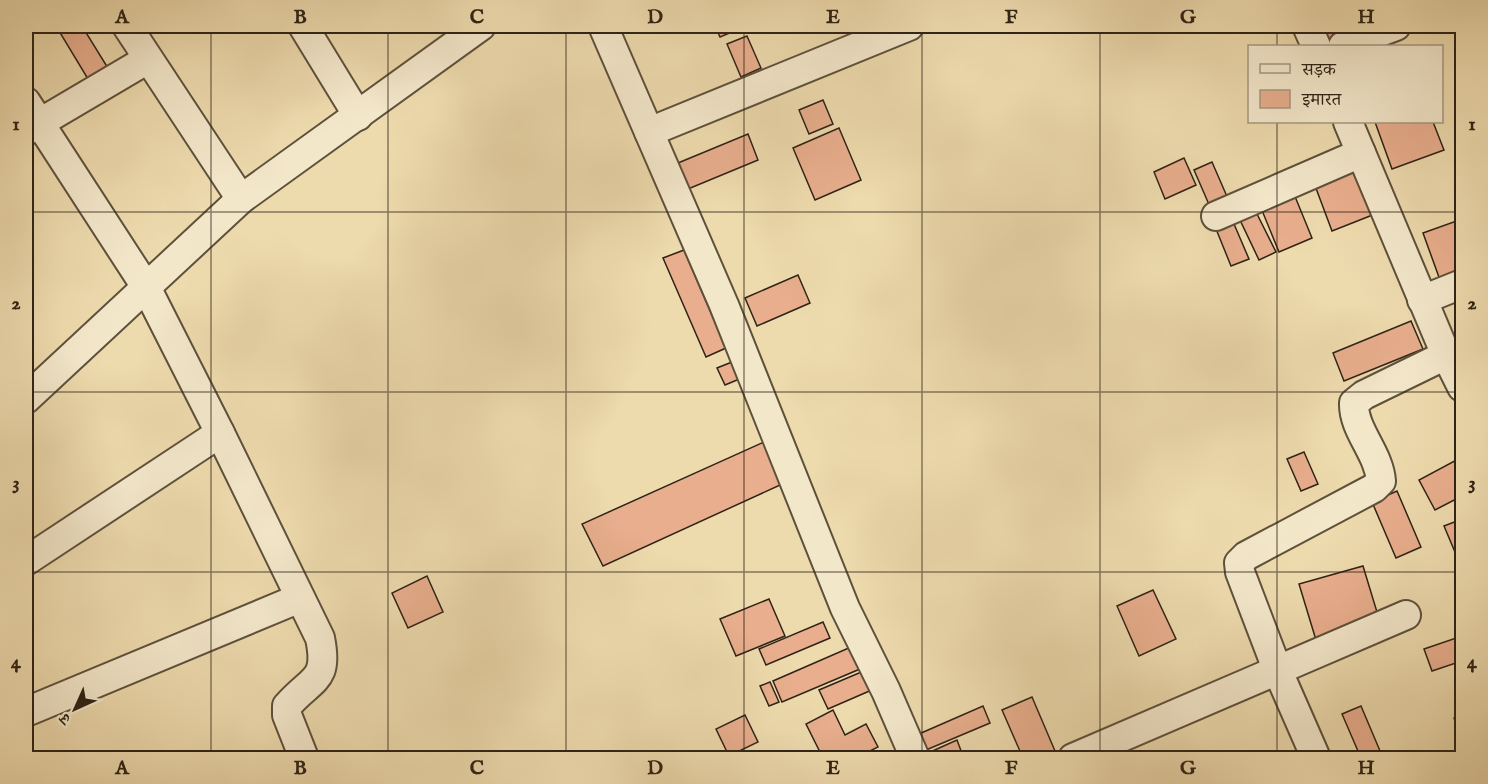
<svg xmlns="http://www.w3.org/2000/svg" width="1488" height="784" font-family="'IM FELL English','Noto Serif Devanagari',serif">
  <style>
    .building { fill: #e8ae8d; stroke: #2f2316; stroke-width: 1.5 }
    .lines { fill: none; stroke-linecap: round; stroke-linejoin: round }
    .minor-casing { stroke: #5e513c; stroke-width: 32 }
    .minor { stroke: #f3e7ca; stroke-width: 28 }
    .grid { fill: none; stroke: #2f2316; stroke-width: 1.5; stroke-opacity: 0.55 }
    .neatline { fill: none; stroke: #2f2316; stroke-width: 2 }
    .grid-label { font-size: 20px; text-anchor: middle; font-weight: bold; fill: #2f2316 }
  </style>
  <rect width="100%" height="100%" fill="#eddaad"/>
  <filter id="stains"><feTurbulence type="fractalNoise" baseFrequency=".00333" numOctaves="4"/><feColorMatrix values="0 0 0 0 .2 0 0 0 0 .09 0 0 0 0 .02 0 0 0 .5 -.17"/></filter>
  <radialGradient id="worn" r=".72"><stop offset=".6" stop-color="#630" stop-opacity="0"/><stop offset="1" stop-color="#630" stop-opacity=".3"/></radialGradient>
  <g class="building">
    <polygon points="68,26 82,26 111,73 91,84 59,31"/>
    <polygon points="650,26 668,26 654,33"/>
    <polygon points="715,26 744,26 744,27 720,37"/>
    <polygon points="1324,26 1342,26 1347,39 1331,45"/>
    <polygon points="1454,26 1462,26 1462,48"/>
    <polygon points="747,36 761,68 741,77 727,44"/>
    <polygon points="823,100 833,124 809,134 799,110"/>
    <polygon points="1375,122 1433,122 1444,150 1392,169"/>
    <polygon points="839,128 861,180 815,200 793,148"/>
    <polygon points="748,134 758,160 688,189 678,163"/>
    <polygon points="1184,158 1196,185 1165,199 1154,172"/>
    <polygon points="1212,162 1232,208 1214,216 1194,170"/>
    <polygon points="1357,167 1375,214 1332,231 1314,183"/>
    <polygon points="1294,194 1312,238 1279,252 1261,208"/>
    <polygon points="1256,212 1276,252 1259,260 1240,220"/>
    <polygon points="1231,217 1249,259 1231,266 1214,224"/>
    <polygon points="1462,219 1462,272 1440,280 1423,233"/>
    <polygon points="684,250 726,348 706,357 663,258"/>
    <polygon points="798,275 810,303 757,326 745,298"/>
    <polygon points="1411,321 1423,349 1344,381 1333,353"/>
    <polygon points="742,358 749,375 725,385 717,368"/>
    <polygon points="773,438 791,480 603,566 582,524"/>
    <polygon points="1304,452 1318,484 1301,491 1287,459"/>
    <polygon points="1462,457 1462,496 1435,510 1419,480"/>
    <polygon points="1397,491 1421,547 1396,558 1372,502"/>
    <polygon points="1462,519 1462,550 1455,552 1444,526"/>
    <polygon points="1363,566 1380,622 1316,640 1299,584"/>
    <polygon points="427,576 443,612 408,628 392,593"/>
    <polygon points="1153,590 1176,639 1139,656 1117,606"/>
    <polygon points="769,599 785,636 736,656 720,619"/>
    <polygon points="823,622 830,638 766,665 759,649"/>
    <polygon points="1462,636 1462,661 1432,671 1424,649"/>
    <polygon points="851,647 860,669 782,702 773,681"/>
    <polygon points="866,670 874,689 828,709 819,690"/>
    <polygon points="770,682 779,702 769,706 760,686"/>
    <polygon points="1032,697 1058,758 1023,758 1002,710"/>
    <polygon points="983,706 990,723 926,750 919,734"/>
    <polygon points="1361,706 1383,758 1361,758 1342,714"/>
    <polygon points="833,710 845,735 866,724 878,747 856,758 823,758 806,724"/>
    <polygon points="1462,714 1462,737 1454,718"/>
    <polygon points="745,715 758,742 729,756 716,729"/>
    <polygon points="957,740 963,756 957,758 930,758 928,753"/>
    <polygon points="1462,750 1462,758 1446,758 1445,756"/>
  </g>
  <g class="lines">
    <defs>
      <g id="minor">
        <polyline points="127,26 241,199"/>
        <polyline points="303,26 358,116"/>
        <polyline points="603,26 724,305 845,608 886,691 915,758"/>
        <polyline points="1307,26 1316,46"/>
        <polyline points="1343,46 1396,26"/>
        <path d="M26 102 146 287 220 433 320 638C329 682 312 677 287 706V715L304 758"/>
        <polyline points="1348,122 1446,355 1462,387"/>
        <polyline points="26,131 148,59"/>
        <polyline points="649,132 909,26"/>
        <polyline points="1216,216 1361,153"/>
        <polyline points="1422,300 1462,284"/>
        <polyline points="26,399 241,199 481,26"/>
        <polyline points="26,561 220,433"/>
        <polyline points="26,712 300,598"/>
        <polyline points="1073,758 1406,615"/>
        <path d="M1316 758 1277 669 1240 572 1239 563 1246 556 1374 488 1381 481C1379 453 1353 430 1354 403L1364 395 1446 355"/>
      </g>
    </defs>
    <use href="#minor" class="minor-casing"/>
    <use href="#minor" class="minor"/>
  </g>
  <path class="grid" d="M211 26V758M388 26V758M566 26V758M744 26V758M922 26V758M1100 26V758M1277 26V46M1277 122V758M26 212H1462M26 392H1462M26 572H1462"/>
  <rect width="1488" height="784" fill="none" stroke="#eddaad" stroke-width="66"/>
  <rect x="1248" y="45" width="195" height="78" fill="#f3e7ca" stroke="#a59982" stroke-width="1.5"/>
  <rect x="1260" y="64" width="30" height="9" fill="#f3e7ca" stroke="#a59982" stroke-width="1.5"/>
  <text x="1302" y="75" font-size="18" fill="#2f2316">सड़क</text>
  <rect x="1260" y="90" width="30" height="18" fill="#e8ae8d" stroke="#a59982" stroke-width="1.5"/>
  <text x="1302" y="105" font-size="18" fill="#2f2316">इमारत</text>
  <g transform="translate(75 709) rotate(225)" stroke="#f3e7ca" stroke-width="4.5" paint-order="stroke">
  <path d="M0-4.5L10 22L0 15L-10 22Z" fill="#2f2316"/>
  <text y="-9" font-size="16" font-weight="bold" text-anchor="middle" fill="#2f2316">उ</text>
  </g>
  <rect x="33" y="33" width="1422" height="718" class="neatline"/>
  <g class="grid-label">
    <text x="122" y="23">A</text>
    <text x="300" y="23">B</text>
    <text x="477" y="23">C</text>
    <text x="655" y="23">D</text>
    <text x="833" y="23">E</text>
    <text x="1011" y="23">F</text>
    <text x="1188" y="23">G</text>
    <text x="1366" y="23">H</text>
    <text x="16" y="130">1</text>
    <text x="1472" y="130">1</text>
    <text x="16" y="309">2</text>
    <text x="1472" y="309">2</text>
    <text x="16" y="489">3</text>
    <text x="1472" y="489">3</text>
    <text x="16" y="668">4</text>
    <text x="1472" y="668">4</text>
    <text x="122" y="774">A</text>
    <text x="300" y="774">B</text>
    <text x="477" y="774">C</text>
    <text x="655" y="774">D</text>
    <text x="833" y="774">E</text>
    <text x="1011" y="774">F</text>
    <text x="1188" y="774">G</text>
    <text x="1366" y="774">H</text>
  </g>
  <rect width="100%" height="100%" filter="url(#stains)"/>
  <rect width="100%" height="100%" fill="url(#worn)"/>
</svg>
